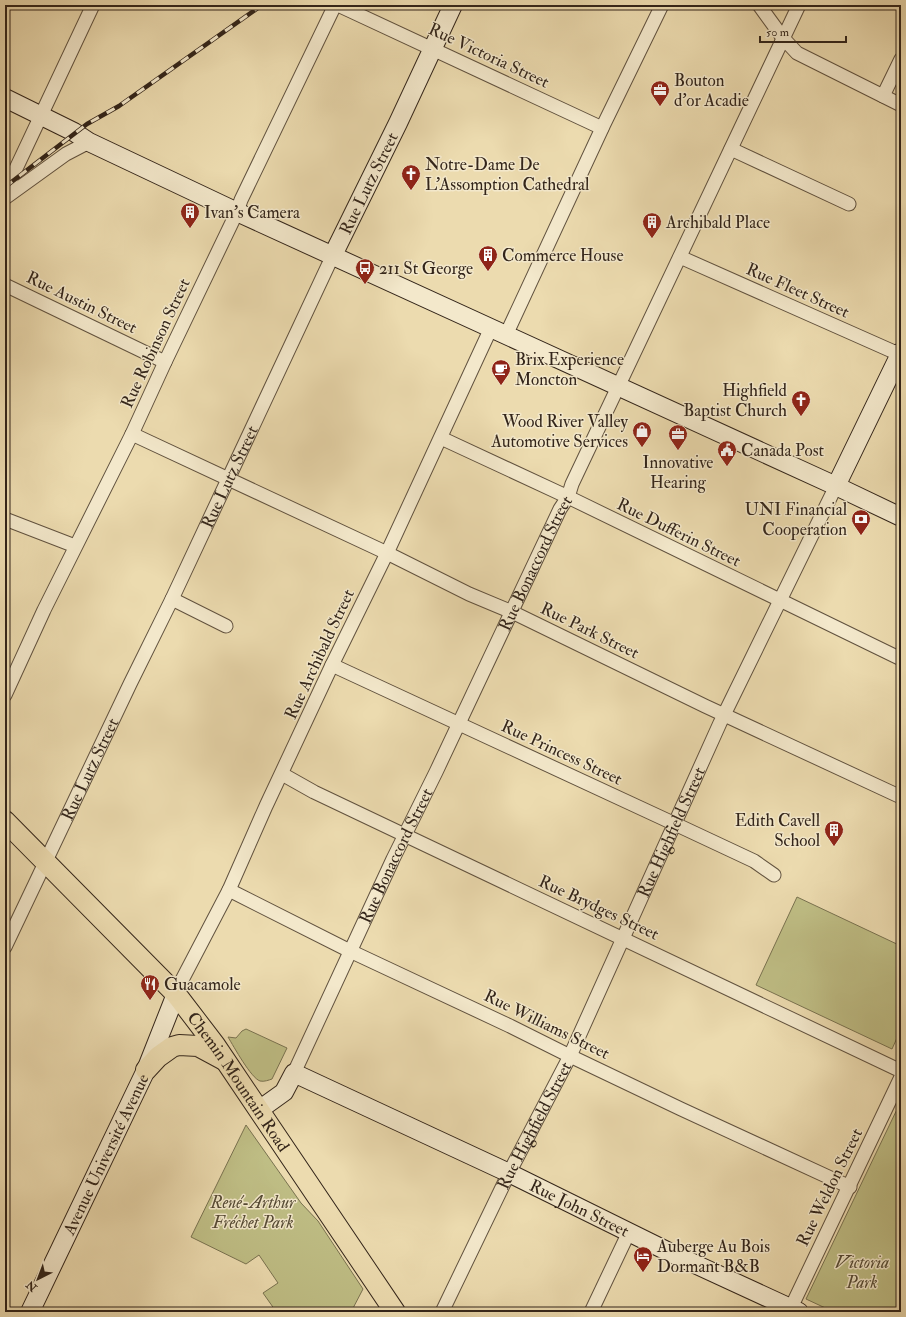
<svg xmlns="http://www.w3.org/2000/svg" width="906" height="1317" font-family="'IM FELL Double Pica',serif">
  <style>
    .green { fill: #bfbe85; stroke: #797250 }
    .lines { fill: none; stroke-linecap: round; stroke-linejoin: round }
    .street-casing { stroke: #61523f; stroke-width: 15 }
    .secondary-casing { stroke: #33251a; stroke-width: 20 }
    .primary-casing { stroke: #33251a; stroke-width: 22 }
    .street { stroke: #f3e8cb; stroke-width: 13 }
    .secondary { stroke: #f3e8cb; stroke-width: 18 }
    .primary { stroke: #ecdbaf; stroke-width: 20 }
    .rail-casing { stroke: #33251a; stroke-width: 4.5 }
    .rail { stroke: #f3e8cb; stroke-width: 3; stroke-dasharray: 9; stroke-linecap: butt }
    .labels { text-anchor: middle; stroke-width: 3; stroke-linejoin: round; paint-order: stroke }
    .street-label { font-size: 17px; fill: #33251a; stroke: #f3e8cb }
    .poi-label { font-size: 17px; fill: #33251a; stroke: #f3e8cb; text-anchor: start }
    .park-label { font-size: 17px; font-style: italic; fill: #564b35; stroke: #f3e8cb }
  </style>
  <rect width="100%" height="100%" fill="#ecdbaf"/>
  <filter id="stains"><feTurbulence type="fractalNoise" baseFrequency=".005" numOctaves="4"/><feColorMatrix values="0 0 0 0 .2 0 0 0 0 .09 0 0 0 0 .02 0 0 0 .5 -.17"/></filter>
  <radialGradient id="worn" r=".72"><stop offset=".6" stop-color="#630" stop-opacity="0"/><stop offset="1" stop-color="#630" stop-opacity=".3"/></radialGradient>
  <g class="green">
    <polygon points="797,897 901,946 901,1029 892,1049 756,985"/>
    <path d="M246 1029 287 1048 272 1079C269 1080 264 1082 260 1081 251 1078 234 1047 228 1037L236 1038 242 1031Z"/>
    <polygon points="901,1101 901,1312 834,1312 806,1299"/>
    <polygon points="246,1125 301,1203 318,1221 363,1289 351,1312 273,1312 275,1310 263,1293 278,1283 259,1255 246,1264 191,1237"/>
  </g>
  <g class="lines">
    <defs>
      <g id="street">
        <polyline points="338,5 602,128"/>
        <polyline points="759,5 783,38 797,53 901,105"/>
        <polyline points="883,96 901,59"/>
        <polyline points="731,149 849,204"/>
        <polyline points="5,192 93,5"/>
        <polyline points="5,198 66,154 89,142"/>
        <polyline points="680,257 901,355"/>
        <polyline points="5,285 165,362"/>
        <polyline points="506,335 604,124 662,5"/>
        <polyline points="132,434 387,553 469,594 512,612 705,706 901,797"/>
        <polyline points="441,438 568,497 901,659"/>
        <polyline points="5,519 75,546"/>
        <polyline points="172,599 226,626"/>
        <polyline points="332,665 675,824 754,861 774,875"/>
        <polyline points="5,695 44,610 132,434 165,362 237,212 241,200 335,5"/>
        <polyline points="282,774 314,792 901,1071"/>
        <polyline points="229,890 350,951 510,1026 570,1056 681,1109 850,1187"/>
        <path id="s1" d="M5 947 130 684 172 599 333 255"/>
        <polyline points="176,994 182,980 229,890 266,806 332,665 387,553 491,328"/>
        <path id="s2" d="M294 1073 393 859 436 772 560 509 568 497 572 484 799 5"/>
        <path id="s3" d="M442 1312 509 1173 570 1056 720 723 836 486"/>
        <polyline points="591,1312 629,1232"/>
        <polyline points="789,1312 901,1077"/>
      </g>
      <g id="secondary">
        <polyline points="5,98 74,132 89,142 237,212 836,486 901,517"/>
        <path id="s4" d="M333 255 398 123 453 5"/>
        <polyline points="836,486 901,352"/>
        <path id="s5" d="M259 1110 284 1092 294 1073 509 1173 671 1253 799 1312"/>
        <path id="s6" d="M30 1312 146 1070 176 994"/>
      </g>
      <g id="primary">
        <path id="s7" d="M5 821 176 994 215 1045 395 1312"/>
        <polyline points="146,1070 158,1057 172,1047 179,1045 198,1046 224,1060"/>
      </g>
    </defs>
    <use href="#street" class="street-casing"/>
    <use href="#secondary" class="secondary-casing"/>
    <use href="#primary" class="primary-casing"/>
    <use href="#street" class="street"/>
    <use href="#secondary" class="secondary"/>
    <use href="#primary" class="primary"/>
    <defs>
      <polyline id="rail" points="5,187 87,124 119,106 262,5"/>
    </defs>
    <use href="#rail" class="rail-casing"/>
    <use href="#rail" class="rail"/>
  </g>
  <defs>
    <symbol id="office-pin" viewBox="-11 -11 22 30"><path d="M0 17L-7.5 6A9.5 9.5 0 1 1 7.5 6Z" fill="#8f2418" stroke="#f3e8cb"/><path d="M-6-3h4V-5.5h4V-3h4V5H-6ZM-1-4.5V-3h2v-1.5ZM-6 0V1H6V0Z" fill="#fff"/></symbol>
    <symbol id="church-pin" viewBox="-11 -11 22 30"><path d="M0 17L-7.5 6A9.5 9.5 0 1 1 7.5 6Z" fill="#8f2418" stroke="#f3e8cb"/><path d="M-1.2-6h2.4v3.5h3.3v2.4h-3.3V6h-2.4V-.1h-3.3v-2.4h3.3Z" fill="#fff"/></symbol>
    <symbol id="building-pin" viewBox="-11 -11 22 30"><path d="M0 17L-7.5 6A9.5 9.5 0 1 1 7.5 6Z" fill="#8f2418" stroke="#f3e8cb"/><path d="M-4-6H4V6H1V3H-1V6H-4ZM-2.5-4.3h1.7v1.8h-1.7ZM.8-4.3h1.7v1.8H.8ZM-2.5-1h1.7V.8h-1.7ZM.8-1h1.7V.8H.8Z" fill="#fff"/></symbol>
    <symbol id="bus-pin" viewBox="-11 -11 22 30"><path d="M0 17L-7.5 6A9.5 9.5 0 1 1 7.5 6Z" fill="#8f2418" stroke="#f3e8cb"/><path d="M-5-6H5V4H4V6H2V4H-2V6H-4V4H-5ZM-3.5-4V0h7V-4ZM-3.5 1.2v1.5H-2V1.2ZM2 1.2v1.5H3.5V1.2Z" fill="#fff"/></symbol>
    <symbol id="cafe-pin" viewBox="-11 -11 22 30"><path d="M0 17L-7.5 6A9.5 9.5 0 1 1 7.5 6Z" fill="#8f2418" stroke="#f3e8cb"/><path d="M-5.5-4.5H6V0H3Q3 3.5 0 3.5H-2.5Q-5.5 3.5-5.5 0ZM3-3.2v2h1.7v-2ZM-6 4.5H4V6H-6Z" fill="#fff"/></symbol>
    <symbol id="shop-pin" viewBox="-11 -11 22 30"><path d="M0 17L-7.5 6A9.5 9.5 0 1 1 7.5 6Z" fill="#8f2418" stroke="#f3e8cb"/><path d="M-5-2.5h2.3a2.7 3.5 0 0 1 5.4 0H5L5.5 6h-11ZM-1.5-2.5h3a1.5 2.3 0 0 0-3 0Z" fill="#fff"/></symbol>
    <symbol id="civic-pin" viewBox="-11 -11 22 30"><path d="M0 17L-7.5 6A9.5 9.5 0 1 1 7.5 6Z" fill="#8f2418" stroke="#f3e8cb"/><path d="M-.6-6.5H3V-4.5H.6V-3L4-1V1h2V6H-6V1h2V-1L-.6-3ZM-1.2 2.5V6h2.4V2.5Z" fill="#fff"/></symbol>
    <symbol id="bank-pin" viewBox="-11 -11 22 30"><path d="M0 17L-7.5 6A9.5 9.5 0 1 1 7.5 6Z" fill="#8f2418" stroke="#f3e8cb"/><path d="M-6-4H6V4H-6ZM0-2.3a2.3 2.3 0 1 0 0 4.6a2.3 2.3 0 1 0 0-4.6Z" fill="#fff"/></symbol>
    <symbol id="restaurant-pin" viewBox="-11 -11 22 30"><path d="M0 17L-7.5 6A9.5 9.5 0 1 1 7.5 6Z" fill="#8f2418" stroke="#f3e8cb"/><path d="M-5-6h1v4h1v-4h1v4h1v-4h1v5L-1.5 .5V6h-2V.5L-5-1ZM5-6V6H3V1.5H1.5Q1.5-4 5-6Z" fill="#fff"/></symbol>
    <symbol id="hotel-pin" viewBox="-11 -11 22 30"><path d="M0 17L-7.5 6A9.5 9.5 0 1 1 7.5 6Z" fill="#8f2418" stroke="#f3e8cb"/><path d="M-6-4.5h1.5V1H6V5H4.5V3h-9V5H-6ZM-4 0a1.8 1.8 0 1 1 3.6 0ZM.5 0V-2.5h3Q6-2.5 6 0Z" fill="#fff"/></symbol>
  </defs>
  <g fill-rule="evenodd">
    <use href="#office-pin" x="649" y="79" width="22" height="30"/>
    <use href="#church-pin" x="400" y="163" width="22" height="30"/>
    <use href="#building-pin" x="179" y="201" width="22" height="30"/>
    <use href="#building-pin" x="641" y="211" width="22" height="30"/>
    <use href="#building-pin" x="477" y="244" width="22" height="30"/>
    <use href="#bus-pin" x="354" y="257" width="22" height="30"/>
    <use href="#cafe-pin" x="490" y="358" width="22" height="30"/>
    <use href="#church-pin" x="790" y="389" width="22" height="30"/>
    <use href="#shop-pin" x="631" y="420" width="22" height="30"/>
    <use href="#office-pin" x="667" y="423" width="22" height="30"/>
    <use href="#civic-pin" x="716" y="439" width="22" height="30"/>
    <use href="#bank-pin" x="850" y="508" width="22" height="30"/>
    <use href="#building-pin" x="823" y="819" width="22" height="30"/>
    <use href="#restaurant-pin" x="139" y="973" width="22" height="30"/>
    <use href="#hotel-pin" x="632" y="1245" width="22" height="30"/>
  </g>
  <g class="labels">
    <g class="street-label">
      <text transform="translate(489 55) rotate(25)" y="6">Rue Victoria Street</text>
      <text dy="6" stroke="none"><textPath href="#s4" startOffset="80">Rue Lutz Street</textPath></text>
      <text transform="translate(798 290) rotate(24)" y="6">Rue Fleet Street</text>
      <text transform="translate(82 302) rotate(26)" y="6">Rue Austin Street</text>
      <text transform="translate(155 343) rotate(-65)" y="6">Rue Robinson Street</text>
      <text dy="6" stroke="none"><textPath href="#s1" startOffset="521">Rue Lutz Street</textPath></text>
      <text transform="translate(679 532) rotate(26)" y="6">Rue Dufferin Street</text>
      <text dy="6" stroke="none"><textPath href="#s2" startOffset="564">Rue Bonaccord Street</textPath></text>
      <text transform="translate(590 630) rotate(26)" y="6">Rue Park Street</text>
      <text transform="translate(319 654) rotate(-65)" y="6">Rue Archibald Street</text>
      <text transform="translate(562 752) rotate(25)" y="6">Rue Princess Street</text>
      <text dy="6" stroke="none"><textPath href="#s1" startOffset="197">Rue Lutz Street</textPath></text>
      <text dy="6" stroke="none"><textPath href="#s3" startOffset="532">Rue Highfield Street</textPath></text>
      <text dy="6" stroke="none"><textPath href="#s2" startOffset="240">Rue Bonaccord Street</textPath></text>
      <text transform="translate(599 907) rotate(25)" y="6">Rue Brydges Street</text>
      <text transform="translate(547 1024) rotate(26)" y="6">Rue Williams Street</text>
      <text dy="6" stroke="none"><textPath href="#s7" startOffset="351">Chemin Mountain Road</textPath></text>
      <text dy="6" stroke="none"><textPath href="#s3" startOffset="208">Rue Highfield Street</textPath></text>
      <text dy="6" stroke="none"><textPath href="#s6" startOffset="175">Avenue Université Avenue</textPath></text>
      <text transform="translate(829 1187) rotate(-64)" y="6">Rue Weldon Street</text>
      <text dy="6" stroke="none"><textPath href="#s5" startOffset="368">Rue John Street</textPath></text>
    </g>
    <g class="poi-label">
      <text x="674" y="86">Bouton<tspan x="674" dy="20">d'or Acadie</tspan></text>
      <text x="425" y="170">Notre-Dame De<tspan x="425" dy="20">L'Assomption Cathedral</tspan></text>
      <text x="204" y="218">Ivan's Camera</text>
      <text x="666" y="228">Archibald Place</text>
      <text x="502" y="261">Commerce House</text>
      <text x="379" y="274">211 St George</text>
      <text x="515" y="365">Brix Experience<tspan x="515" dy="20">Moncton</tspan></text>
      <text x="787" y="396" text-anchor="end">Highfield<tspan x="787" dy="20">Baptist Church</tspan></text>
      <text x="628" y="427" text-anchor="end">Wood River Valley<tspan x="628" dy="20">Automotive Services</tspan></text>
      <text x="741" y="456">Canada Post</text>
      <text x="678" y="468" text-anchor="middle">Innovative<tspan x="678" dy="20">Hearing</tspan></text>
      <text x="847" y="515" text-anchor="end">UNI Financial<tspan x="847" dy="20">Cooperation</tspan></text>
      <text x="820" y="826" text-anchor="end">Edith Cavell<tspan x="820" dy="20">School</tspan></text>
      <text x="164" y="990">Guacamole</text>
      <text x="657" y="1252">Auberge Au Bois<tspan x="657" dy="20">Dormant B&amp;B</tspan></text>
    </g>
    <g class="park-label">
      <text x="253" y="1208">René-Arthur<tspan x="253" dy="20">Fréchet Park</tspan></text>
      <text x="862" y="1268">Victoria<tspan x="862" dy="20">Park</tspan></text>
    </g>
  </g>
  <rect width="906" height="1317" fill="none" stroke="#ecdbaf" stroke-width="20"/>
  <rect x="6" y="6" width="894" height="1305" fill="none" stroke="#33251a" stroke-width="2"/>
  <rect x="10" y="10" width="886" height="1297" fill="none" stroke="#33251a"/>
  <g transform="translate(38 1279) rotate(222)" stroke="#f3e8cb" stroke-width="3" paint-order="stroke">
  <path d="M0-3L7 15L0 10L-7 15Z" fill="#33251a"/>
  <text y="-6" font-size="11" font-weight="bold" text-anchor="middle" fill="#33251a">N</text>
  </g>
  <path d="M760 36v6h86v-6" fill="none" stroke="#33251a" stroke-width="2"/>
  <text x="766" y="36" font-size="12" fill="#33251a" stroke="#f3e8cb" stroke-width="3" paint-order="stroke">50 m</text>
  <rect width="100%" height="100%" filter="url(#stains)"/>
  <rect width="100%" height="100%" fill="url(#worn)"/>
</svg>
